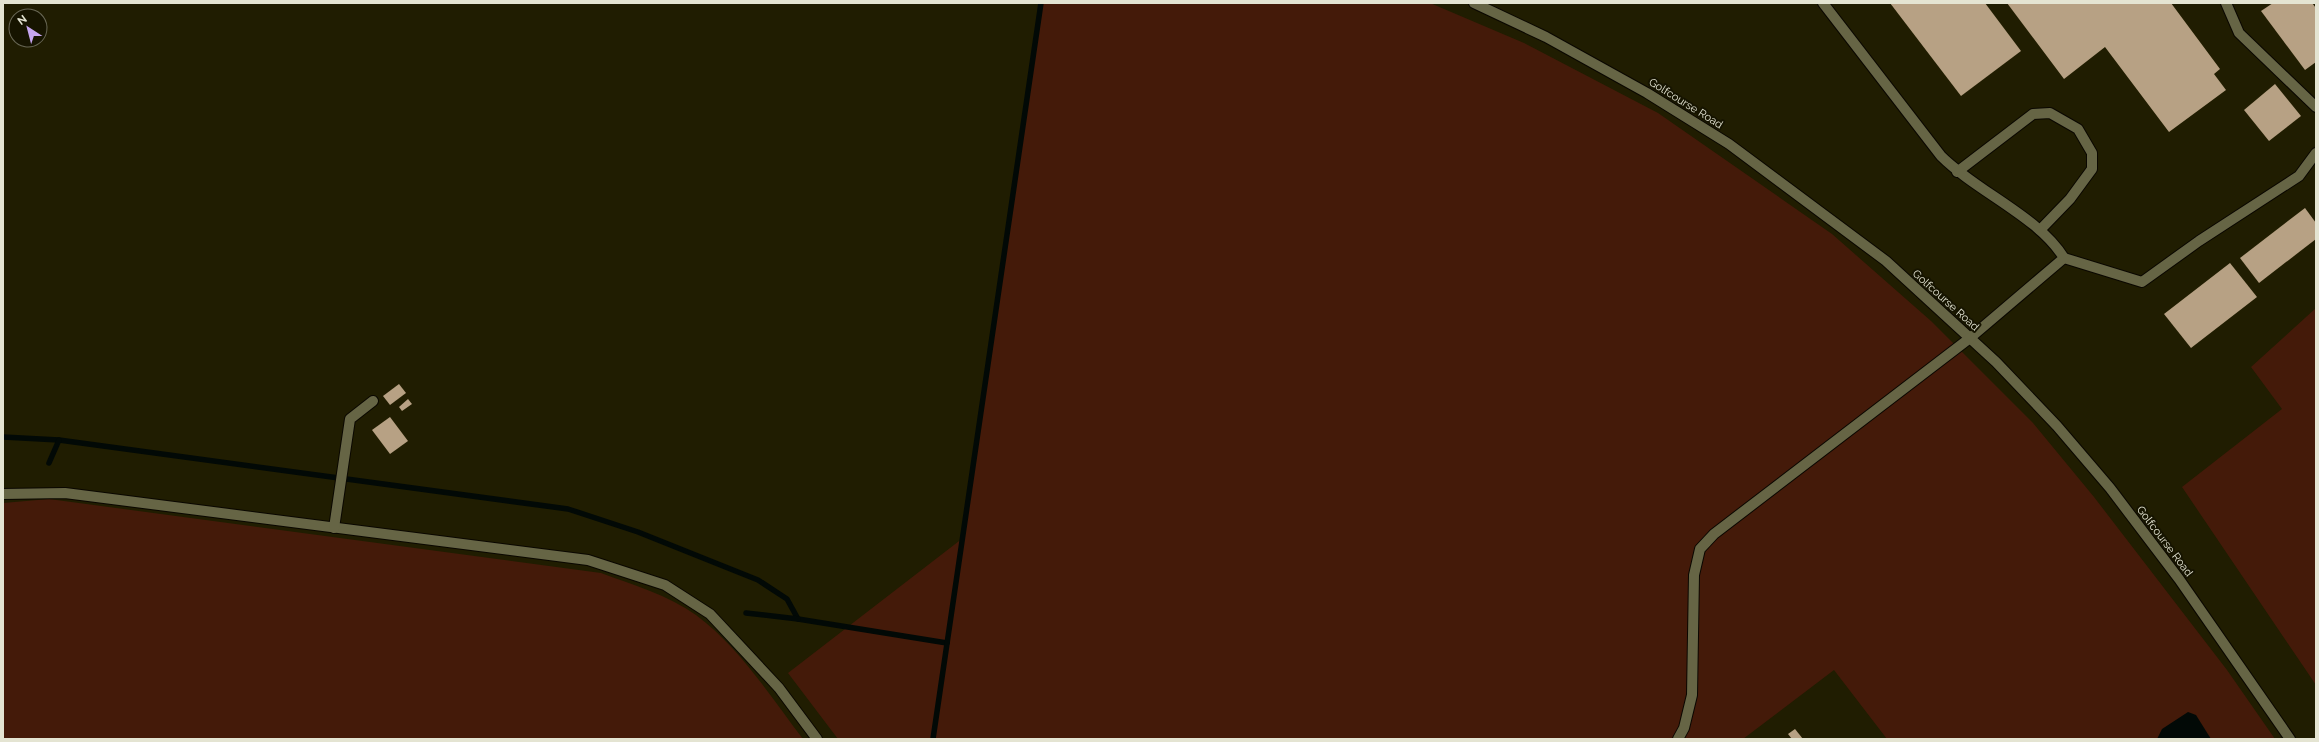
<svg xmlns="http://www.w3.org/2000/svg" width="2319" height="742" font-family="Raleway,sans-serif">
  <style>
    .green { fill: #441a09 }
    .water { fill: #020906 }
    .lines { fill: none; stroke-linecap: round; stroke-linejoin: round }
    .stream { stroke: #020906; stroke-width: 5.5 }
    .building { fill: #b7a184 }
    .minor-casing { stroke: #0a0700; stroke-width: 12 }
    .minor { stroke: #666545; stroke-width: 10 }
    .labels { text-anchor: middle; stroke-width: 4; stroke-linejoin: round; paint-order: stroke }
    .street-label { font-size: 11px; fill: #e4e4d2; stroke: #161400 }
  </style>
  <rect width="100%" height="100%" fill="#201d01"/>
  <g class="green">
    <polygon points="1041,3 1430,3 1524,43 1658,113 1832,234 1931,321 2033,423 2094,497 2227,670 2275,739 1887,739 1834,670 1743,739 838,739 788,673 963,538"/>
    <polygon points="2316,308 2316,685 2182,487 2282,409 2251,367"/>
    <path d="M49 499 601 573C633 585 668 595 696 615 740 648 770 696 803 739H3V503Z"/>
  </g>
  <polygon class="water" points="2188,712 2196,715 2211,739 2157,739 2162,729"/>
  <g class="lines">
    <g class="stream">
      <polyline points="3,437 59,440 568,509 638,532 758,580 787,599 798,619 947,643"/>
      <polyline points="49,463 59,440"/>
      <polyline points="746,613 798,619"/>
      <polyline points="933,739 1041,3"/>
    </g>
  </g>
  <g class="building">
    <polygon points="1890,3 1985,3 2021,51 1961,96"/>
    <polygon points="2007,3 2171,3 2220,69 2214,74 2226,90 2169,132 2105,47 2064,79"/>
    <polygon points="2273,3 2312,3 2316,8 2316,62 2305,70 2261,11"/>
    <polygon points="2275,84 2301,116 2269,141 2244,110"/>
    <polygon points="2305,208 2316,223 2316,239 2259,283 2240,258"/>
    <polygon points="2230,263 2257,297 2191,348 2164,314"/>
    <polygon points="399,384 406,393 390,405 383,396"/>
    <polygon points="408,399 412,404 402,411 399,407"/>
    <polygon points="390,417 408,441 390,454 372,430"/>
    <polygon points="1795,729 1803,739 1792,739 1788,734"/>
  </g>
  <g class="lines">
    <defs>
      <g id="minor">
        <polyline points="1474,3 1546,37 1647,93 1729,144 1886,261 1996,362 2057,426 2110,488 2179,579 2290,739"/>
        <polyline points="2226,3 2239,33 2316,107"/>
        <polyline points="1957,172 2033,114 2050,113 2078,129 2092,153 2092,169 2070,199 2040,230"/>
        <polyline points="2064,258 2142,282 2199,241 2299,176 2316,153"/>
        <polyline points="3,494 65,493 588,560 665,585 710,614 779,688 817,739"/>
        <polyline points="334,528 350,419 373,401"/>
        <path d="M1678 739 1684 728 1692 695 1694 575 1700 549 1714 534 1970 338 2064 258C2038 216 1977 192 1941 156L1823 3"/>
      </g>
    </defs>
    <use href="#minor" class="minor-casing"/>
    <use href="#minor" class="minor"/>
  </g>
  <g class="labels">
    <g class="street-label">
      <text transform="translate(1686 103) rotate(32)" y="4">Golfcourse Road</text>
      <text transform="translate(1946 300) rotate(42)" y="4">Golfcourse Road</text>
      <text transform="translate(2165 541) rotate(53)" y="4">Golfcourse Road</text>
    </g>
  </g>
  <rect width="2319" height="742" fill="none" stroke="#e4e4d2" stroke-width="8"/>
  <g transform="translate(28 28) rotate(324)"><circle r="19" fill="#161400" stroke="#686754"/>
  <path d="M0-3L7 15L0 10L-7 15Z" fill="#c6a6f0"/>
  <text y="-6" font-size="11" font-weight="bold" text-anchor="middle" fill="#e4e4d2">N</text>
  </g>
</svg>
